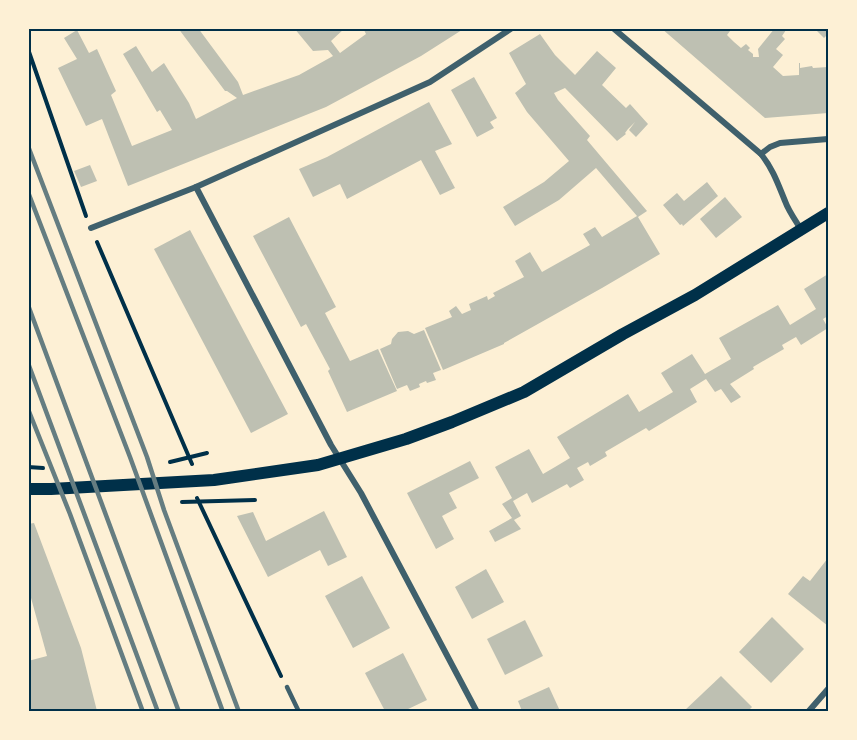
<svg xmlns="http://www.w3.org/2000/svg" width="857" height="740" font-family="Overpass,sans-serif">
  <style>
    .building { fill: #bec0b2 }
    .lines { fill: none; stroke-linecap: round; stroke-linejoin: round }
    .path { stroke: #003049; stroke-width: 4 }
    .service { stroke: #3f606c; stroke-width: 4.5 }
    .minor { stroke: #3f606c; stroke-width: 6 }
    .secondary { stroke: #003049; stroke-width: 12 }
    .rail { stroke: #657d81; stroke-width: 4.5 }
    .neatline { fill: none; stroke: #003049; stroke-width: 2 }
  </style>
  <rect width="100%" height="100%" fill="#fdf0d5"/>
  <g class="building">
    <polygon points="178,28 198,28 238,82 243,95 299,75 333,56 328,50 313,51 294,28 345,28 331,41 340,53 366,34 363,28 465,28 421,56 326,107 128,186 102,119 86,126 58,68 77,59 64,38 77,30 89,53 97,49 116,91 111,95 132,146 172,130 160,110 157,112 123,54 136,46 152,72 164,63 189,103 196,119 237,98 227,91 225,91"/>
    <polygon points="661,28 728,28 730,31 727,35 734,42 741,48 746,44 750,48 748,50 753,54 753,57 759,57 758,49 775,28 784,28 786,30 782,36 785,39 776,49 783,55 773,67 783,76 799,75 799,63 800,63 800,68 812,66 813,68 828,67 828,113 765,118"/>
    <polygon points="814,28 828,28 828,34 824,38"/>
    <polygon points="540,34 555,55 575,75 597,51 616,68 602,85 626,108 630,104 648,124 636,137 629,130 635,122 628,129 625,133 626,134 617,141 565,88 554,93 558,100 590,136 587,140 647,211 638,217 660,254 602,288 504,343 504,344 443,370 425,328 452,317 449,311 456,306 462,314 471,310 469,304 487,296 488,300 495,296 493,293 524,277 515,261 530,252 542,272 590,245 583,234 595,227 602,237 637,216 596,168 559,200 515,226 503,207 544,182 569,161 527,112 515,93 526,84 509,53"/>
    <polygon points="474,77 497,118 490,122 494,128 477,137 451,90"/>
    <polygon points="429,102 452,144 435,151 455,188 440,195 421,160 347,199 340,184 313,197 299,169 327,157"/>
    <polygon points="90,165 97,181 81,187 74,171"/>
    <polygon points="707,182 718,196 683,226 682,224 680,225 663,205 677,193 684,201"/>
    <polygon points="725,197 742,217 716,238 700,219"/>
    <polygon points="289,217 336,307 325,313 350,361 378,349 397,391 347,412 328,371 330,369 306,324 301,327 253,236"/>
    <polygon points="190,230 288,414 251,433 154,249"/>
    <polygon points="828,274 828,316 823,319 828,328 801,345 796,337 782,345 784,349 753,367 754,369 730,384 741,397 731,403 721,389 715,392 706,379 690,389 697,402 649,431 646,428 605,452 607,456 590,466 588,462 577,468 584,480 570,488 567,484 532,503 527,493 513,501 521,516 514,520 521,529 495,542 489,531 512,518 502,504 512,498 495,467 529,449 543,474 555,467 570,458 557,437 628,394 639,412 673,392 661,373 692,354 705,374 731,359 719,338 778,305 790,325 816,309 804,289"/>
    <polygon points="424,330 441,370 433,373 436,380 427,383 426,381 419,384 420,387 410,391 407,385 397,389 380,349 391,344 392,339 398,332 408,331 414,334"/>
    <polygon points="470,461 479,478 449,493 457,508 442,516 454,539 436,549 407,493"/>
    <polygon points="324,511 347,557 328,566 320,550 268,577 237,516 253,512 266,541"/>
    <polygon points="34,523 81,648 97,711 28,711 28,661 47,656 28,587 28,524"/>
    <polygon points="828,558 828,626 788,594 803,576 810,581"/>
    <polygon points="486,569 504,602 472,619 455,587"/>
    <polygon points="362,576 390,628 353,648 325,596"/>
    <polygon points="772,617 804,649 771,683 739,652"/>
    <polygon points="525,620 543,656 505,675 487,639"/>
    <polygon points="403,653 427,700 404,711 385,711 365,673"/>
    <polygon points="721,676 752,707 748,711 684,711"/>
    <polygon points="549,687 560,711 522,711 518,701"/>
  </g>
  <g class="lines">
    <g class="path">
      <polyline points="28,49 86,216"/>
      <polyline points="97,242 192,464"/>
      <polyline points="170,462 207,453"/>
      <polyline points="28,467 43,468"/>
      <polyline points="197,498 281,676"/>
      <polyline points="182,502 255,500"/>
    </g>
    <polyline class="service" points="287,687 299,712"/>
    <g class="minor">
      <path d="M613 28 761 154C773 169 778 184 785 201 789 212 796 221 802 231"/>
      <polyline points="761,154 770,147 780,143 828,139"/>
      <polyline points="196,187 331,445 361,493 477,712"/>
      <polyline points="91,228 196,187 430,82 512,28"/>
      <polyline points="808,712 828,689"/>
    </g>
    <polyline class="secondary" points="28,489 51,489 214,480 318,465 406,439 452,422 524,392 623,334 695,295 828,213"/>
    <g class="rail">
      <polyline points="28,146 147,457 164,510 239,712"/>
      <polyline points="28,192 130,457 223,712"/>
      <polyline points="28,305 179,712"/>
      <polyline points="28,363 158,712"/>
      <polyline points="28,409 70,514 143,712"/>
    </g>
  </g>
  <rect width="857" height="740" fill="none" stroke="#fdf0d5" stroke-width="60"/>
  <rect x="30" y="30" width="797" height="680" class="neatline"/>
</svg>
